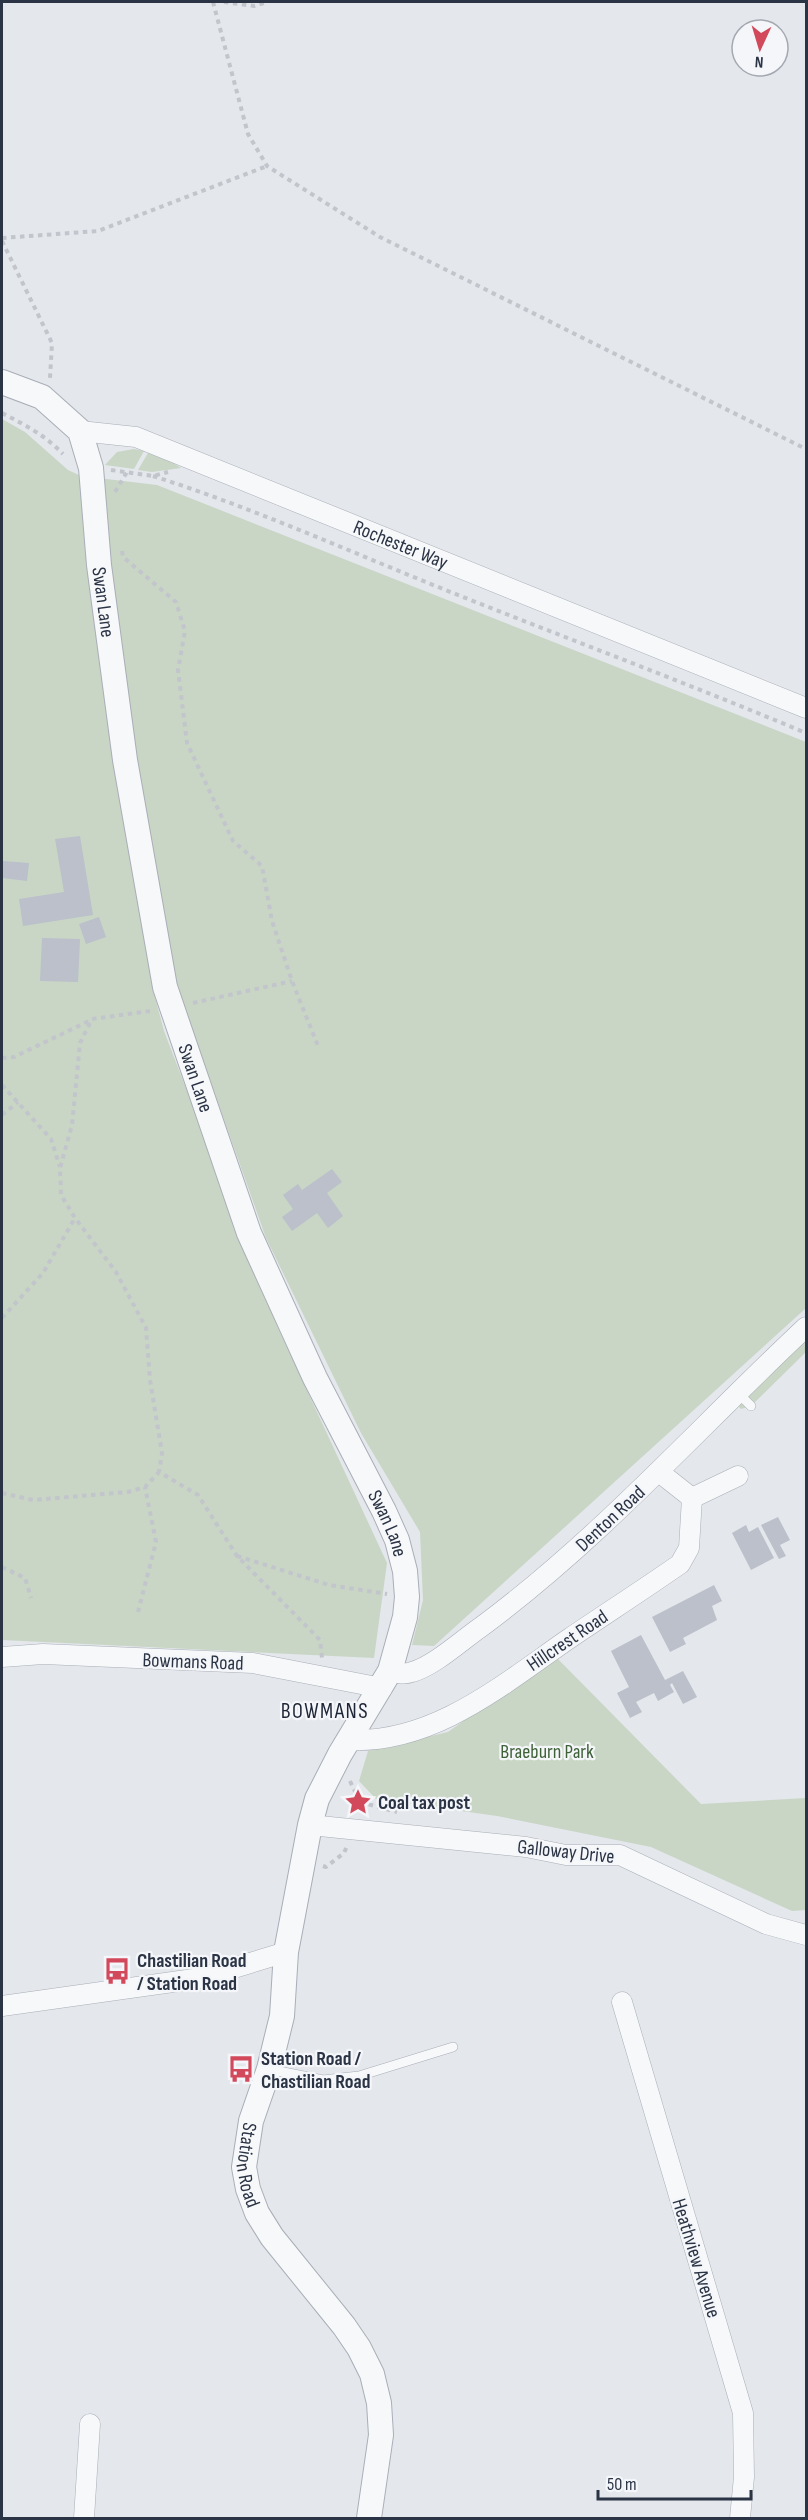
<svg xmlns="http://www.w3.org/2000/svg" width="808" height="2520" font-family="'Sofia Sans Condensed',sans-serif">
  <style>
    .green { fill: #c9d6c5 }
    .building { fill: #bbc0ca }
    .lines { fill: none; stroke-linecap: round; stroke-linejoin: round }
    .service-casing { stroke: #a9aeb7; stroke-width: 10 }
    .minor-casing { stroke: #a9aeb7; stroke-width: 21 }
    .tertiary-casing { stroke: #a9aeb7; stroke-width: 26 }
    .path { stroke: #c2c5cb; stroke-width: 4; stroke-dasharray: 4.5 4.5; stroke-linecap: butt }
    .service { stroke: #f7f8fa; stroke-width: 9 }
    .minor { stroke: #f7f8fa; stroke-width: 20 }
    .tertiary { stroke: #f7f8fa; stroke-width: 24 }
    .labels { text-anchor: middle; stroke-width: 4.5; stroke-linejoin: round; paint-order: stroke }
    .street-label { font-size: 20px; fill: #2b3445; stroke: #f4f6f9 }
    .park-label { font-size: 20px; fill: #3f6138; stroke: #f4f6f9 }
    .poi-label { font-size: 20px; font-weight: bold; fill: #2b3445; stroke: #f4f6f9; text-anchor: start }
    .quarter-label { font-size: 22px; letter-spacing: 1.5px; fill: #1d2536; stroke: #f4f6f9 }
  </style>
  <rect width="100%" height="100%" fill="#e4e7ec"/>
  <g class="green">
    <polygon points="2,419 25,432 68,470 81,476 157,485 806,742 806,1308 434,1646 412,1645 423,1600 420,1532 361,1433 266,1238 179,993 155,997 164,1031 278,1328 387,1563 374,1658 2,1640"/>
    <polygon points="134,449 144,451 134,469 105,465 117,452"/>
    <polygon points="148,453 170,461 181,468 152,472 138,470"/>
    <polygon points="806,1338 806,1352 751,1406 741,1409 737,1405"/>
    <polygon points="555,1656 701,1804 806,1798 806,1910 792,1911 651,1847 497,1816 376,1799 359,1781 368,1751 448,1732"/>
  </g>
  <g class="building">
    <polygon points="80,836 93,915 23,926 19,899 64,892 55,839"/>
    <polygon points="3,861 29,863 27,881 2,878"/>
    <polygon points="99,917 106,937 86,944 79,924"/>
    <polygon points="42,938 80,939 78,982 40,981"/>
    <polygon points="332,1169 342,1182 327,1193 343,1216 328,1228 317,1213 292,1231 282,1217 293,1209 283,1195 298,1184 302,1190"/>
    <polygon points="778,1517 790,1540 780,1545 786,1556 779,1559 761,1525"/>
    <polygon points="746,1525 749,1532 758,1527 774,1558 751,1570 732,1533"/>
    <polygon points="714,1585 722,1601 712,1606 717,1620 683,1638 686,1644 670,1652 652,1617"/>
    <polygon points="641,1635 665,1680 683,1671 697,1697 683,1704 672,1683 670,1685 674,1692 658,1701 654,1693 636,1702 642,1712 630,1718 617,1693 629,1687 611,1651"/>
  </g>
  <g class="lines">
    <defs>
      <g id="service">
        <polyline points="737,1392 751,1406"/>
        <polyline points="269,2069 323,2080 359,2076 453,2047"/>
      </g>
      <g id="minor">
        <path id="s1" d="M80 431 136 437 806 708"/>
        <polyline points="659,1472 692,1498"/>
        <polyline points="692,1498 738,1476"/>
        <polyline points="2,1657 43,1654 253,1663 382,1688"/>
        <path d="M390 1671C398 1673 404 1675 412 1672 434 1666 462 1640 481 1627 600 1539 698 1428 806 1327"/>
        <path d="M348 1740C434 1744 503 1684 570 1638 607 1613 644 1589 680 1564L689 1548 692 1498"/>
        <polyline points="310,1825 526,1847 566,1855 620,1855 766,1924 806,1935"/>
        <polyline points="622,2002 743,2413 744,2477 740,2518"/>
        <polyline points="2,2006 201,1978 286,1952"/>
        <polyline points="84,2518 90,2424"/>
      </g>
      <g id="tertiary">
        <path id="s2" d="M2 382 42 397 80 431 91 468 99 565 125 760 165 987 249 1233 315 1378 384 1511 397 1540 405 1571 407 1597 405 1617 390 1671 340 1754 317 1799 310 1825 286 1952 282 2016 269 2069 251 2121 244 2167 248 2189 257 2213 272 2237 344 2326 359 2348 372 2374 379 2403 381 2435 369 2518"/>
      </g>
    </defs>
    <use href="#service" class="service-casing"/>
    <use href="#minor" class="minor-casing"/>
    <use href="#tertiary" class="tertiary-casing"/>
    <g class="path">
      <polyline points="213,2 248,134 267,166 380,237 806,449"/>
      <polyline points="224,2 254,6 267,2"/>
      <polyline points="2,238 98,231 267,166"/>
      <polyline points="2,241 52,343 50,378"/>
      <path d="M2 413C25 425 45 435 63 454"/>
      <polyline points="111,470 153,476 168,472"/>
      <path d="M153 476C256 509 353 553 453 593 571 640 689 684 806 733"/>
      <polyline points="115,492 127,472"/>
      <polyline points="122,551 123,557 176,602 185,631 178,670 187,743 233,841 262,866 272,921 292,981 318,1046"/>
      <polyline points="193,1003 292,981"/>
      <polyline points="150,1011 92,1019 80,1043 72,1125 60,1168 61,1195 75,1218 116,1272 146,1328 150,1380 162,1453 159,1472 198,1495 237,1556 320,1640 322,1658"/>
      <polyline points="2,1058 14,1057 91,1020"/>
      <polyline points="2,1085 51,1139 60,1167"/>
      <polyline points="2,1115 18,1102"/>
      <polyline points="2,1318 43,1273 75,1218"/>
      <polyline points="2,1493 33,1500 128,1492 145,1487 159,1472"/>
      <polyline points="237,1556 329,1585 387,1594"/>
      <polyline points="2,1567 25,1578 31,1598"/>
      <polyline points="138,1612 156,1542 145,1487"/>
      <polyline points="350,1781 360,1802 357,1813"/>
      <polyline points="360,1802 397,1812"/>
      <polyline points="323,1866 326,1867 344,1853 347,1846"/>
    </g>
    <use href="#service" class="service"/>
    <use href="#minor" class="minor"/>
    <use href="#tertiary" class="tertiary"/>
  </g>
  <defs>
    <symbol id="sight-bare" viewBox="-9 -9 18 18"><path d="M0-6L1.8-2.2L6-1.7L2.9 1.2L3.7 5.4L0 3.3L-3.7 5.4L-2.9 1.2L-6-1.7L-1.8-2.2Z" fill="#d1495b" stroke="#f4f6f9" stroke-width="2.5" paint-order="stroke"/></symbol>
    <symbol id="bus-bare" viewBox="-9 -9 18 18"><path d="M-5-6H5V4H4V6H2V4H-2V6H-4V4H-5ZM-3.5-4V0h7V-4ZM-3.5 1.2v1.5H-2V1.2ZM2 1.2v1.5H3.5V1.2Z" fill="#d1495b" stroke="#f4f6f9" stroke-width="2.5" paint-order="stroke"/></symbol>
  </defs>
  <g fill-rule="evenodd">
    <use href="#sight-bare" x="339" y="1783" width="38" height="38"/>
    <use href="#bus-bare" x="98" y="1952" width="38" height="38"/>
    <use href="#bus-bare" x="222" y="2050" width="38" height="38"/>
  </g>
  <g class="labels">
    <g class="street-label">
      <text dy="7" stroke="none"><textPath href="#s1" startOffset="342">Rochester Way</textPath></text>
      <text dy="7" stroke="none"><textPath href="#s2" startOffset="267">Swan Lane</textPath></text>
      <text dy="7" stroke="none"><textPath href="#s2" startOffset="753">Swan Lane</textPath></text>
      <text transform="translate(610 1518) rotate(-43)" y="7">Denton Road</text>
      <text dy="7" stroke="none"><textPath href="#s2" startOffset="1239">Swan Lane</textPath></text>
      <text transform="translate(567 1640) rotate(-34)" y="7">Hillcrest Road</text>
      <text transform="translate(193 1661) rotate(2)" y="7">Bowmans Road</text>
      <text transform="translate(566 1851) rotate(6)" y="7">Galloway Drive</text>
      <text dy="7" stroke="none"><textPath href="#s2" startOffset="1914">Station Road</textPath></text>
      <text transform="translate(697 2258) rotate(73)" y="7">Heathview Avenue</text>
    </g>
    <g class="park-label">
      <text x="547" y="1758">Braeburn Park</text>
    </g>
    <g class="poi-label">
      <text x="378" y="1809">Coal tax post</text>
      <text x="137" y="1967">Chastilian Road<tspan x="137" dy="23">/ Station Road</tspan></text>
      <text x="261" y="2065">Station Road /<tspan x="261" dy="23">Chastilian Road</tspan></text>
    </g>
    <g class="quarter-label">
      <text x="325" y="1718">BOWMANS</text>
    </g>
  </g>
  <rect width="808" height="2520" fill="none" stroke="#2b3445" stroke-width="6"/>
  <g transform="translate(760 48) rotate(184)"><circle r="28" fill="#f4f6f9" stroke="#a4a8b1" stroke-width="1.5"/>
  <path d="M0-4.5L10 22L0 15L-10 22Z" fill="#d1495b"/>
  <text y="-9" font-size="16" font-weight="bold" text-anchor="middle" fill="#2b3445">N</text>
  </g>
  <path d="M598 2490v9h153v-9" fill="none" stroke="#2b3445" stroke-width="3"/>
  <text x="607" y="2490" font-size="18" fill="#2b3445" stroke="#f4f6f9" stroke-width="4.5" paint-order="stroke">50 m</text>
</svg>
